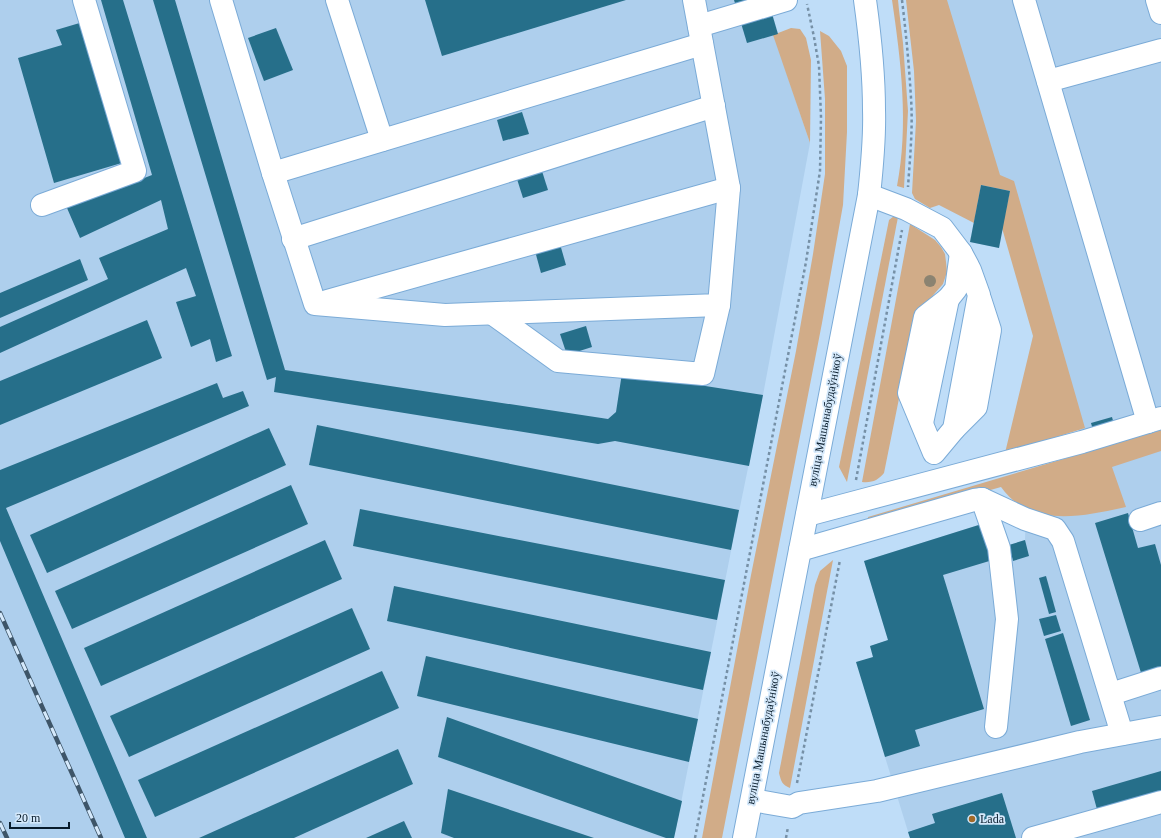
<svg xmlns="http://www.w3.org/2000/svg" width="1161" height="838" font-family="Georgia,serif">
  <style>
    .built { fill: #aecfed }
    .green { fill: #d1ac88 }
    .building { fill: #266f8a }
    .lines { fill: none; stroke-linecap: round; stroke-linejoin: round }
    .minor-casing { stroke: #7babd7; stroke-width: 24 }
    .major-casing { stroke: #7babd7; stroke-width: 24 }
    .path { stroke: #7690a6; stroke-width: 2.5; stroke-dasharray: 3 3; stroke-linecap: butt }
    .minor { stroke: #fff; stroke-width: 22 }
    .major { stroke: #fff; stroke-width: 22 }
    .rail-casing { stroke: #3e5568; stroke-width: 4.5 }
    .rail { stroke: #d5e9fb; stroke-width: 3; stroke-dasharray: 9; stroke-linecap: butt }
    .tree { fill: #8b8371 }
    .poi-dot { fill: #a36a28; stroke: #d5e9fb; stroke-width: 1.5 }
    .labels { text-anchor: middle; stroke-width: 3.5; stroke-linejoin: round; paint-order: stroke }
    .street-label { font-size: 12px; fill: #071b2b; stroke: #d5e9fb }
    .poi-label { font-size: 12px; fill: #071b2b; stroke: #d5e9fb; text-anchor: start }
  </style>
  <rect width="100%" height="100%" fill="#bfddf8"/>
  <g class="built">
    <polygon points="0,0 768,0 774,35 810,143 763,395 733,541 674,838 0,838"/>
    <polygon points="928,0 1161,0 1161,838 910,838 885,757 873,657 870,646 888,640 864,561 985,523 1009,545 1025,540 1026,509 1086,456 1078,430 1002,228 999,248 970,242 981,185"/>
  </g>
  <g class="green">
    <path d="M892 0H898L899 10 903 43 908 111 904 188 897 186C909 126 901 61 892 0Z"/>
    <polygon points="906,0 947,0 1000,175 1014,181 1085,428 1005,453 1033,336 1002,228 1010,191 981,185 974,223 939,205 930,208 915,199 912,193 916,121 914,71"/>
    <polygon points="791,28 800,29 806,38 811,60 810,143 773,35"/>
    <polygon points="820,31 829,36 841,51 847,66 847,132 843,205 822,323 722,838 702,838 751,575 796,351 813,254 825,174 825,99"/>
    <polygon points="894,216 898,217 847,482 839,467 889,220"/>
    <path d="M910 224 935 240 941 247 945 254 946 262 947 272 943 284 928 301 915 319 884 473C878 480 873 483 862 482Z"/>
    <path d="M1161 430V451L1112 467 1126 507C1084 516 1031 529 1001 487L867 525 868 517Z"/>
    <path d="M833 560 790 788C782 785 781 781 779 773L815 585 820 571Z"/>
  </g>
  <g class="building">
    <polygon points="101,0 123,0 232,356 216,362 210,339 191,347 176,302 196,296 186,268 0,353 0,327 108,279 99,258 168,229 161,200 80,238 67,208 152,175"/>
    <polygon points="153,0 175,0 285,370 608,419 616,412 622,373 763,395 749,466 615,441 598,444 274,392 276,377 267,380"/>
    <polygon points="425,0 626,0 442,56"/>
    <polygon points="734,0 768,0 778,34 747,43"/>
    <polygon points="83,22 125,162 54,183 18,58 62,45 56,30"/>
    <polygon points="276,28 293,70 264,81 248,38"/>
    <polygon points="522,112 529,134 503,141 497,120"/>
    <polygon points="541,168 548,190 523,198 516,176"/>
    <polygon points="981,185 1010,191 999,248 970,242"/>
    <polygon points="560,244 566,265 541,273 535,251"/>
    <polygon points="80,259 88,280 0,318 0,293"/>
    <polygon points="147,320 162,358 0,425 0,381"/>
    <polygon points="586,326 592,347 567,355 560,334"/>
    <polygon points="217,383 223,398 243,391 249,406 6,508 147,838 125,838 0,541 0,470"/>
    <polygon points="1112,417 1115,428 1094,434 1091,423"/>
    <polygon points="317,425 739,510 731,550 309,465"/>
    <polygon points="269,428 286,465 47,573 30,535"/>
    <polygon points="291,485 308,524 72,629 55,591"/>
    <polygon points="360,509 725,580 717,620 353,546"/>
    <polygon points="1128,513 1138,548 1155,544 1161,565 1161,670 1142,676 1095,523"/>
    <polygon points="985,523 996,559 943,575 984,709 915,730 920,746 885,757 856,662 873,657 870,646 888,640 864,561"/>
    <polygon points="325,540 342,579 101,686 84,648"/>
    <polygon points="1025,540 1029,556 1013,561 1009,545"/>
    <polygon points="1046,576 1056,612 1049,614 1039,578"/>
    <polygon points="394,586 711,652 703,690 387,621"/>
    <polygon points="352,608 370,649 129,757 110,716"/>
    <polygon points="1056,615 1061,631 1044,636 1039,619"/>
    <polygon points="1063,633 1090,720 1071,726 1045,639"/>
    <polygon points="426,656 698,719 689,762 417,696"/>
    <polygon points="382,671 399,708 155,817 138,780"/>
    <polygon points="447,717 682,801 674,838 666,838 438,757"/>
    <polygon points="398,749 413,784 294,838 199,838"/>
    <polygon points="1161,771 1161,795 1098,813 1092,791"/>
    <polygon points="448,789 594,838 454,838 441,833"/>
    <polygon points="1002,793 1016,838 910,838 908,832 935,823 932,814"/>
    <polygon points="404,821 412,838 366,838"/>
  </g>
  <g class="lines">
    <defs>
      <g id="minor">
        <polyline points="221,0 273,173 315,304 445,315 719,305 729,188 694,0"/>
        <polyline points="337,0 382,140"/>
        <polyline points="1024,0 1148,422"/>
        <polyline points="1157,0 1161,13"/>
        <polyline points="699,26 786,0"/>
        <polyline points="1048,81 1161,50"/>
        <polyline points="273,173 702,44"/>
        <polyline points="869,195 906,209 942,228 961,253 968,266"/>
        <polyline points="42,205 135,171 84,0"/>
        <polyline points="293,239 714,106"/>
        <polyline points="961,253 956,289 948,299 925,317 909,393 934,453 954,429 979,295 970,270"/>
        <polyline points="327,301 729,188"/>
        <polyline points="493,314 558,361 703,374 719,305"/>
        <polyline points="922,423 948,299"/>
        <polyline points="954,429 976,407 990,330 980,299"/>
        <polyline points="982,499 999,548 1007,619 996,727"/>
        <polyline points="807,515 1082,442 1161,418"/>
        <polyline points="1140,520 1161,513"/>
        <polyline points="800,550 974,500 982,499 1025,519 1055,529 1063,541 1122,734"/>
        <polyline points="1111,694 1161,678"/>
        <polyline points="752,800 792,807 799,803 877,791 1080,742 1161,727"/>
        <polyline points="1033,838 1161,802"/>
      </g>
      <path id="major" d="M744 838 869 195C872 167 875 138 874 110 874 73 870 36 865 0"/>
    </defs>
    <use href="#minor" class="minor-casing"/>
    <use href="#major" class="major-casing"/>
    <g class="path">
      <path d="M902 0C906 33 909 65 911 98 913 128 910 157 908 187"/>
      <polyline points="856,480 902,230"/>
      <polyline points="797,783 840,560"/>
      <polyline points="695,838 806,262 820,171 821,117 819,66 814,37 807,4"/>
      <polyline points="786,838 788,827"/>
    </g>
    <use href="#minor" class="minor"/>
    <use href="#major" class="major"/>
    <defs>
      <g id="rail">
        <polyline points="0,613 101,838"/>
        <polyline points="0,823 7,838"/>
      </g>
    </defs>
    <use href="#rail" class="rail-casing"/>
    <use href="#rail" class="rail"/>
  </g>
  <circle class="tree" cx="930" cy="281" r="6"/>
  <circle class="poi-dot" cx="972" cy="819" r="4"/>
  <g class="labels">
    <g class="street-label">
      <text transform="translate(825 420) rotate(-79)" y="4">вуліца Машынабудаўнікоў</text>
      <text transform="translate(763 738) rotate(-79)" y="4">вуліца Машынабудаўнікоў</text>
    </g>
    <g class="poi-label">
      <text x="980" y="823">Lada</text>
    </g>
  </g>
  <path d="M10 822v6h59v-6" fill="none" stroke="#071b2b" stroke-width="2"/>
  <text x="16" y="822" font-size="12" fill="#071b2b" stroke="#d5e9fb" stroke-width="3" paint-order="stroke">20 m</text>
</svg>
